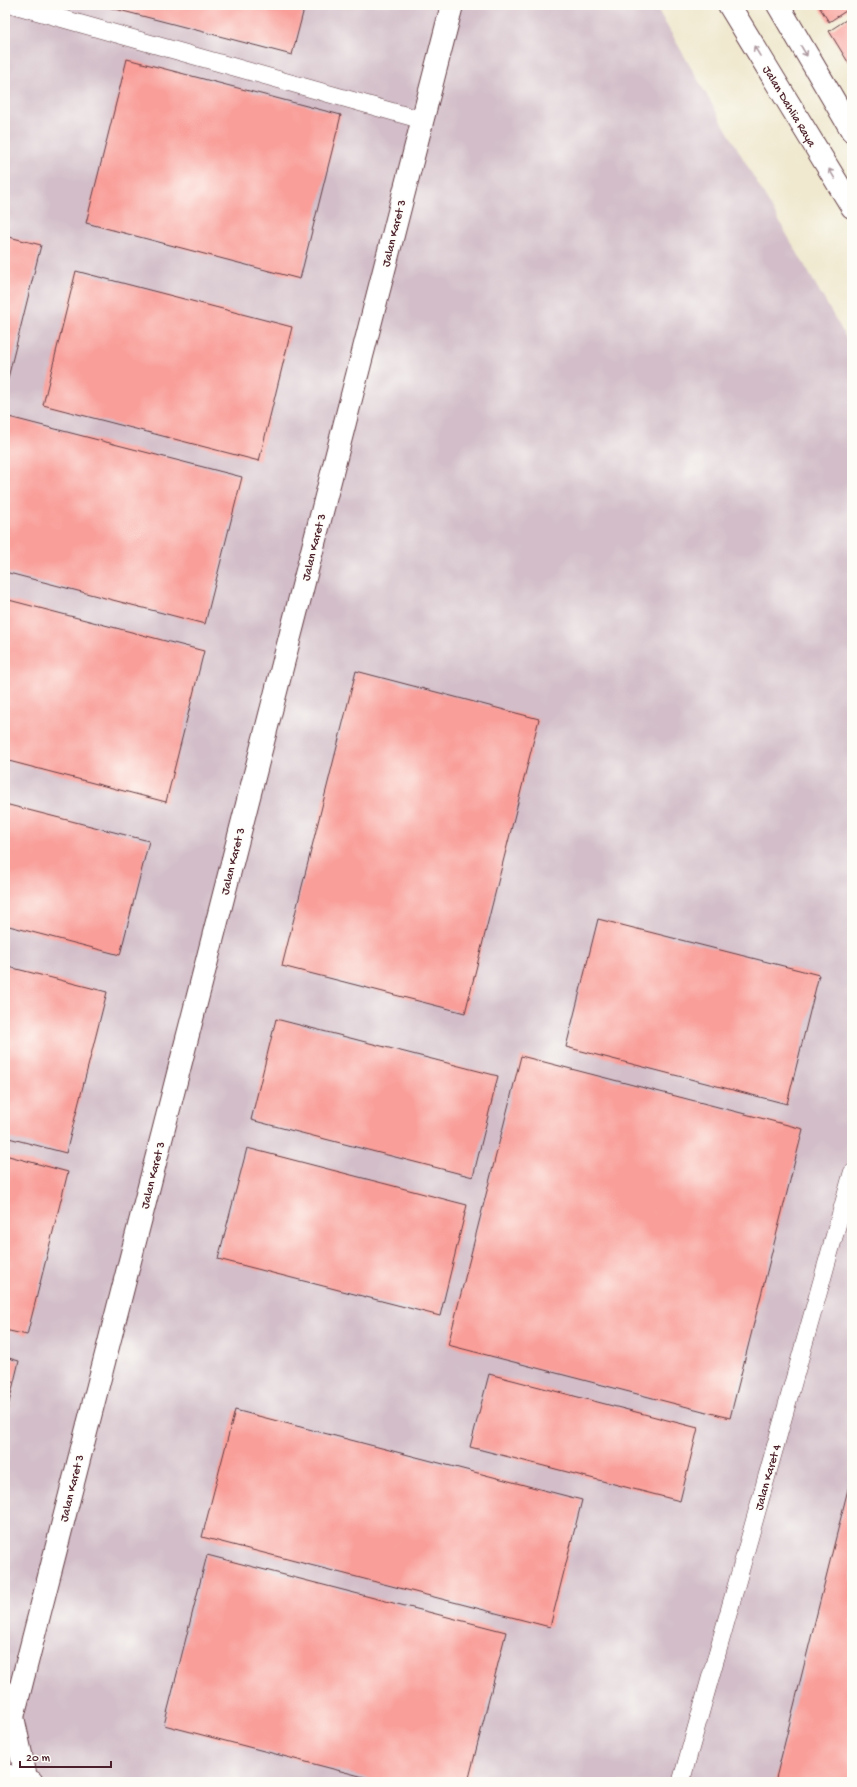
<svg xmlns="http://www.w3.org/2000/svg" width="857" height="1787" font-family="'Gochi Hand',sans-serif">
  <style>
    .industrial { fill: #d2bdc8 }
    .building { fill: #f99e99 }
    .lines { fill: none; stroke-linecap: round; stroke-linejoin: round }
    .service-casing { stroke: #633d44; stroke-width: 18 }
    .minor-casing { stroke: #633d44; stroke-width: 24 }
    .service { stroke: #fff; stroke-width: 17 }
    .minor { stroke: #fff; stroke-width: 22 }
    .oneway { stroke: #ae9aa0 }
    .labels { text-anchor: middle; stroke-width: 3; stroke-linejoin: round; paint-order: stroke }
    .street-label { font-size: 12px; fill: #4a1f2b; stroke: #fdfcf7 }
  </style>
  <rect width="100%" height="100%" fill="#fdfcf7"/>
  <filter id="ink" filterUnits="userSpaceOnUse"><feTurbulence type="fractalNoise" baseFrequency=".025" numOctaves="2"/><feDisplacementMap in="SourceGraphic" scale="8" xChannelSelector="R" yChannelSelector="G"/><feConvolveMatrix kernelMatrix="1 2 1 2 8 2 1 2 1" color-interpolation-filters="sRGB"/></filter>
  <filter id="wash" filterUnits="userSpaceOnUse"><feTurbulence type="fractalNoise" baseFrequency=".012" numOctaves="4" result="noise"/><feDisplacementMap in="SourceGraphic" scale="16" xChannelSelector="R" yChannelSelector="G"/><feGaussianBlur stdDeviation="0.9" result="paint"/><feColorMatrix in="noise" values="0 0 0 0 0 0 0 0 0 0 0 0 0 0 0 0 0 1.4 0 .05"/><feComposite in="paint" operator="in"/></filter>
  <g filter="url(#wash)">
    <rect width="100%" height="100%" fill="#f0e9d0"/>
    <polygon class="industrial" points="5,5 655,5 852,348 852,1782 5,1782"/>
    <g id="blocks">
      <g class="building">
        <polygon points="100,5 305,5 292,55"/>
        <polygon points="818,5 852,5 852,7 829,22"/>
        <polygon points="852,16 852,66 851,67 829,31"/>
        <polygon points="127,59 341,115 300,279 86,223"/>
        <polygon points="5,236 41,245 6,386 5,386"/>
        <polygon points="76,271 292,327 259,461 43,405"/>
        <polygon points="5,416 242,477 205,624 5,572"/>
        <polygon points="5,599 204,651 166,802 5,760"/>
        <polygon points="356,671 539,719 465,1013 282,966"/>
        <polygon points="5,804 149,841 120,955 5,925"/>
        <polygon points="598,919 819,975 787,1104 566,1047"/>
        <polygon points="5,966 107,992 66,1153 5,1137"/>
        <polygon points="276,1019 498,1076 473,1177 251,1120"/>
        <polygon points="521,1056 803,1129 730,1418 448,1345"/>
        <polygon points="247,1148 467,1205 440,1316 218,1259"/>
        <polygon points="5,1155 68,1172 27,1335 5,1330"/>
        <polygon points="5,1357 19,1361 6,1415 5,1415"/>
        <polygon points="489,1374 698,1428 680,1501 470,1447"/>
        <polygon points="235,1410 582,1500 550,1627 202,1537"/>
        <polygon points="851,1477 852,1782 775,1782"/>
        <polygon points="207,1555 506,1632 468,1782 383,1782 164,1725"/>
      </g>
    </g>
  </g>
  <g filter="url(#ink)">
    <use href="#blocks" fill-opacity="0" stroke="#633d44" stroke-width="1"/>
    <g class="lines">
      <defs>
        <g id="service">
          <polyline points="14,5 422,120"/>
          <polyline points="681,1782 852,1173"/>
        </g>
        <g id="minor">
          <polyline points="729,5 852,207"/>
          <polyline points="778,5 852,131"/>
          <polyline points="13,1717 27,1782"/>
          <polyline points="5,1727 13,1717 452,5"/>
          <polyline points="5,1775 32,1782"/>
        </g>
      </defs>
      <use href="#service" class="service-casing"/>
      <use href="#minor" class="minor-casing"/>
      <use href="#service" class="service"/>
      <use href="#minor" class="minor"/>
    </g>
    <defs><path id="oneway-shaft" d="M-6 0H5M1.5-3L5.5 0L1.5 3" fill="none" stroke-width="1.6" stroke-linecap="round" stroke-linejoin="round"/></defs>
    <g class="oneway">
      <use href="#oneway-shaft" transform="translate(757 51) rotate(-121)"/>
      <use href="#oneway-shaft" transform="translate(804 51) rotate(59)"/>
      <use href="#oneway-shaft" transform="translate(832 174) rotate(-121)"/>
    </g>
  </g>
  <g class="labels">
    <g class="street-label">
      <text transform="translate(790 106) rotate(59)" y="4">Jalan Dahlia Raya</text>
      <text transform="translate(393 233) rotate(-76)" y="4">Jalan Karet 3</text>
      <text transform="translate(313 547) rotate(-76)" y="4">Jalan Karet 3</text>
      <text transform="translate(232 861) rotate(-76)" y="4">Jalan Karet 3</text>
      <text transform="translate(152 1175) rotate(-76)" y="4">Jalan Karet 3</text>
      <text transform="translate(767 1477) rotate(-74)" y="4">Jalan Karet 4</text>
      <text transform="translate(71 1488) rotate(-76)" y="4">Jalan Karet 3</text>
    </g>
  </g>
  <rect width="857" height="1787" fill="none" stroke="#fdfcf7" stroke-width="20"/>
  <path d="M20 1761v6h91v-6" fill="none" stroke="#4a1f2b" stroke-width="2"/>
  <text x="26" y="1761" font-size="12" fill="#4a1f2b" stroke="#fdfcf7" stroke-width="3" paint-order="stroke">20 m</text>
</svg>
